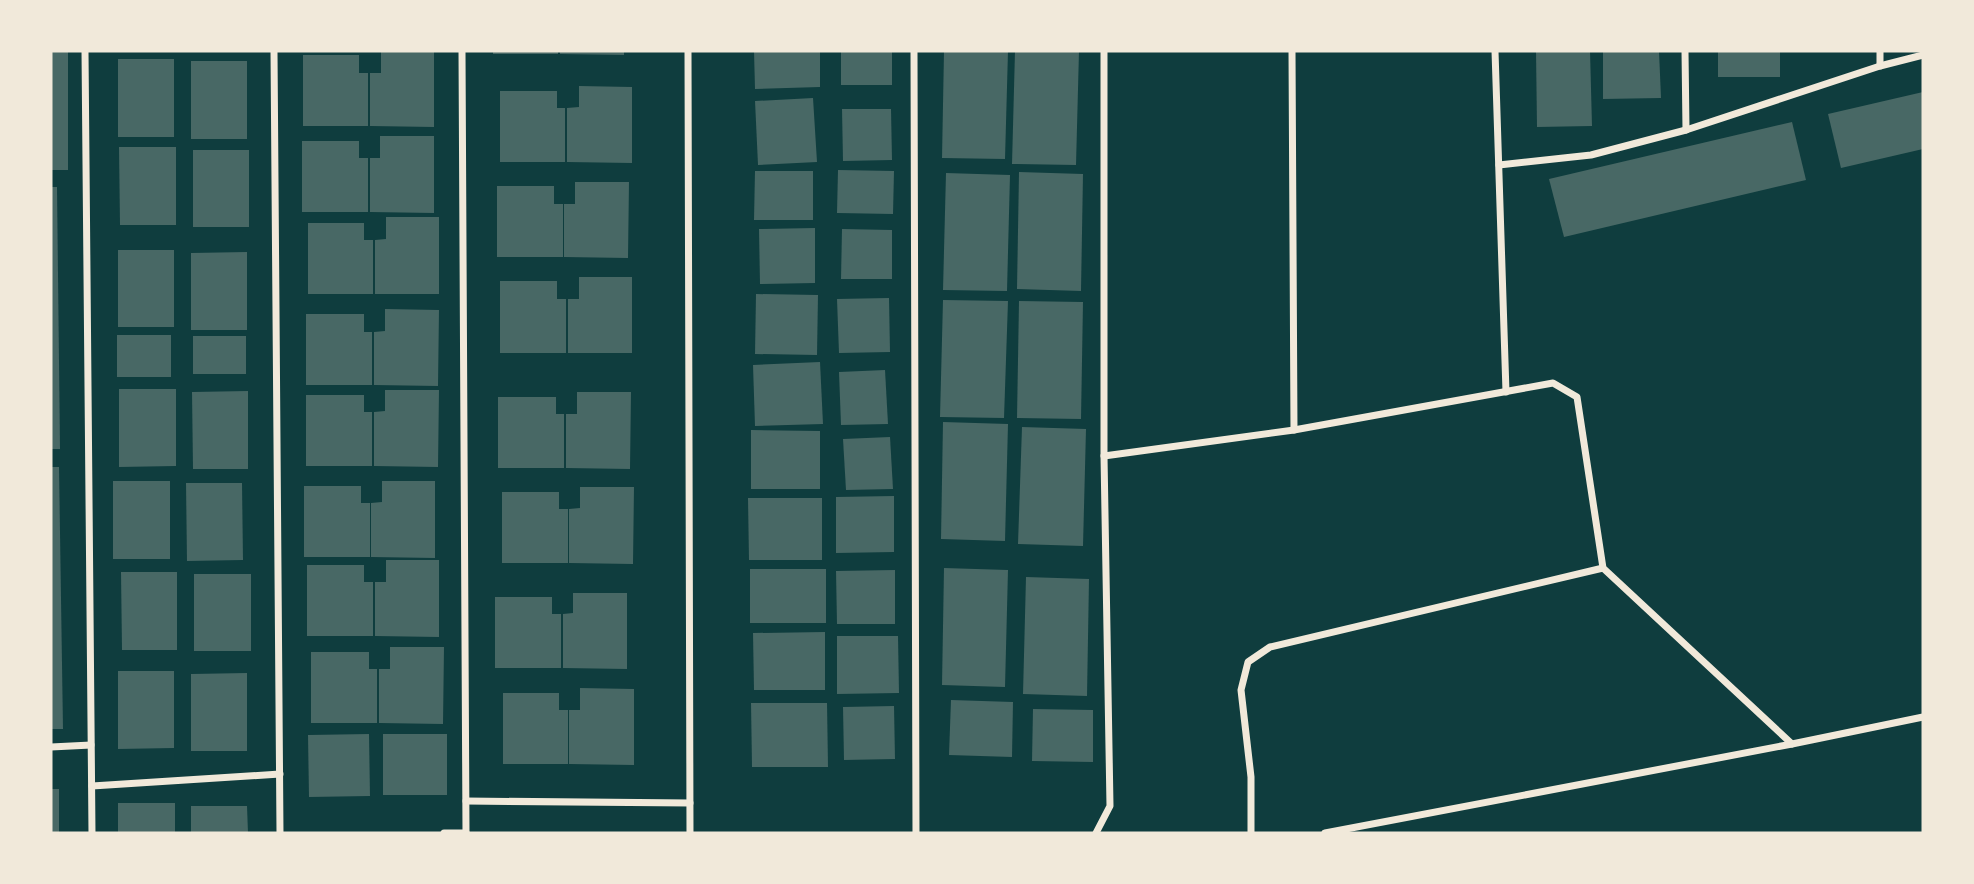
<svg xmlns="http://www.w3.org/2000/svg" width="1974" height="884" font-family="'Exo 2',sans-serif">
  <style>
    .building { fill: #486865 }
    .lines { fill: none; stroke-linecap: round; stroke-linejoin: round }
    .minor { stroke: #f1e9da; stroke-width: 7 }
  </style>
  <rect width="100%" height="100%" fill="#0f3d3e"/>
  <g class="building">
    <rect x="51" y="51" width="17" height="119"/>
    <polygon points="381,51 434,51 434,127 370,126 370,73 381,73"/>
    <rect x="493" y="51" width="65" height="3"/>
    <polygon points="560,51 624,51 624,55 560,54"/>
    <polygon points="754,51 820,51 820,87 755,89"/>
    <rect x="841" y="51" width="51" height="34"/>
    <polygon points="944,51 1008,51 1005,159 942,158"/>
    <polygon points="1015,51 1079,51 1076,165 1012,164"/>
    <polygon points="1536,51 1590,51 1592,126 1537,127"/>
    <polygon points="1603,51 1659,51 1661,98 1603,99"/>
    <rect x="1718" y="51" width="62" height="26"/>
    <polygon points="303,55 359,55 359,73 368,73 368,126 303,126"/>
    <rect x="118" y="59" width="56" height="78"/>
    <rect x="191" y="61" width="56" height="78"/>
    <polygon points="579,86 632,87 632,163 567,162 567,108 579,107"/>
    <polygon points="500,91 557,91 557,108 565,108 565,162 500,162"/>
    <polygon points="1923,92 1923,149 1841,168 1828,114"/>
    <polygon points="813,98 817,162 758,165 755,101"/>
    <polygon points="842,109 891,109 892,160 843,161"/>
    <polygon points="1792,122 1806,180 1564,237 1549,179"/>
    <polygon points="380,136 434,136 434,213 370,212 370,158 380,158"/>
    <polygon points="302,141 359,141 359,158 368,158 368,212 302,212"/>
    <polygon points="119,147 176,147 176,225 120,225"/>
    <rect x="193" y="150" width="56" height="77"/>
    <polygon points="838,170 894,171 893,214 837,213"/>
    <polygon points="755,171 813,171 813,220 754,220"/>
    <polygon points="1019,172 1083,174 1081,291 1017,289"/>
    <polygon points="946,173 1010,175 1007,291 943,290"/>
    <polygon points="575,182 629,182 628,258 564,257 564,204 575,204"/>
    <polygon points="497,186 554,186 554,204 563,204 563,257 497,257"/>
    <polygon points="51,187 57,187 60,449 51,449"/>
    <polygon points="386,217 439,217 439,294 375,294 375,240 386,239"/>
    <polygon points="308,223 364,223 364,240 373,240 373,294 308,294"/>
    <polygon points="815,228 815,283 760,284 759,229"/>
    <polygon points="842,229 892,230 892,279 841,279"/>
    <rect x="118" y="250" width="56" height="77"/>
    <polygon points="247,252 247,330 191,330 191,253"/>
    <polygon points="579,277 632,277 632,353 568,353 568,299 579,299"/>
    <polygon points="500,281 557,281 557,299 566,299 566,353 500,353"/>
    <polygon points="756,294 818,295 817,355 755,354"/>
    <polygon points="889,298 890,352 839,353 837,299"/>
    <polygon points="943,300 1008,301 1004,418 940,417"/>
    <polygon points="1019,301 1083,302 1081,419 1017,418"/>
    <polygon points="385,309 439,310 438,386 374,385 374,332 385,331"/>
    <polygon points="306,314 364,314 364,332 372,332 372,385 306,385"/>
    <rect x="117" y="335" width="54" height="42"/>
    <rect x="193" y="336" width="53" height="38"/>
    <polygon points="820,362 823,424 755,426 753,365"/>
    <polygon points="885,370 888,424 841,425 839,372"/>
    <polygon points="119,389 176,389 176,466 119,467"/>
    <polygon points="385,390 439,390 438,467 374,466 374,412 385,411"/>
    <polygon points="248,391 248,469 193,469 192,392"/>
    <polygon points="577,392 631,392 630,469 566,468 566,414 577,414"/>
    <polygon points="306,395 364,395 364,412 372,412 372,466 306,466"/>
    <polygon points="498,397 556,397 556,414 564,414 564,468 498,468"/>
    <polygon points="943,422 1008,424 1005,541 941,539"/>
    <polygon points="1022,427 1086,429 1083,546 1018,544"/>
    <polygon points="751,430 820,431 820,489 751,489"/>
    <polygon points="890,437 893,489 846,490 843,439"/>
    <polygon points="51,467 59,467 63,729 51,729"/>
    <rect x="113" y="481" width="57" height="78"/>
    <polygon points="382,481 435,481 435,558 371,557 371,503 382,502"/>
    <polygon points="186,483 242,483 243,560 187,561"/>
    <polygon points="304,486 361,486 361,503 370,503 370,557 304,557"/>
    <polygon points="580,487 634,487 633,564 569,563 569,509 580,508"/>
    <polygon points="502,492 559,492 559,509 568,509 568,563 502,563"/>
    <polygon points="894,496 894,552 836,553 836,497"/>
    <polygon points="748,498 822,498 822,560 749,560"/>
    <polygon points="386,560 439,560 439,637 375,636 375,582 386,582"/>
    <polygon points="307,565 364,565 364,582 373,582 373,636 307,636"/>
    <polygon points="944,568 1008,570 1005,687 942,685"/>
    <rect x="750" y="569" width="76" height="54"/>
    <polygon points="895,570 895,624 837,624 836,571"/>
    <polygon points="121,572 177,572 177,650 122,650"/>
    <rect x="194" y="574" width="57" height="77"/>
    <polygon points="1026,577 1089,579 1087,696 1023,694"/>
    <polygon points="573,593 627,593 627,669 563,668 563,614 573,613"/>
    <polygon points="495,597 552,597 552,614 561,614 561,668 495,668"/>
    <polygon points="825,632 825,690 754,690 753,633"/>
    <polygon points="837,636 898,636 899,693 837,694"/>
    <polygon points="390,647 444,647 443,724 379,723 379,669 390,669"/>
    <polygon points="311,652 369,652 369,669 377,669 377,723 311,723"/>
    <polygon points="118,671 174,671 174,748 118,749"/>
    <polygon points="247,673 247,751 191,751 191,674"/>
    <polygon points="580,688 634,689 634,765 569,764 569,710 580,710"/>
    <polygon points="503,693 559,693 559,710 568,710 568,764 503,764"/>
    <polygon points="951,700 1013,702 1012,757 949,755"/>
    <polygon points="751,703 827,703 828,767 752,767"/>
    <polygon points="894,706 895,759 844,760 843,707"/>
    <polygon points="1033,709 1093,710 1093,762 1032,761"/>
    <polygon points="369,734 370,796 309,797 308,735"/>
    <rect x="383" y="734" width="64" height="61"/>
    <rect x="51" y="789" width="8" height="44"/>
    <rect x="118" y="803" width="57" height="30"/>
    <polygon points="191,806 247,806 248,833 191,833"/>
  </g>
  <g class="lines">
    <g class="minor">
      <polyline points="85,51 92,833"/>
      <polyline points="274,51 280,833"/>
      <polyline points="462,51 466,833"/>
      <polyline points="688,51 690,833"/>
      <polyline points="914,51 916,833"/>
      <polyline points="1292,51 1294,430"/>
      <polyline points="1495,51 1506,392"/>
      <polyline points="1685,51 1686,130"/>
      <polyline points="1880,51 1880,66"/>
      <polyline points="1499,165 1591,155 1686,130 1880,66 1923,55"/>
      <polyline points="1104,456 1294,430 1553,383 1577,397 1603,568 1792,744 1923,717"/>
      <polyline points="51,747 91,745"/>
      <polyline points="92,786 280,774"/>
      <polyline points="466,801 690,803"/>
      <polyline points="444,833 466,833"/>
      <polyline points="1096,833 1110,806 1104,456 1104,51"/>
      <polyline points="1251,833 1251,777 1241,690 1248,662 1270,647 1603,568"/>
      <polyline points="1325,833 1792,744"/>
    </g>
  </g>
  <rect width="1974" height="884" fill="none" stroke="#f1e9da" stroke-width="105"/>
</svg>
